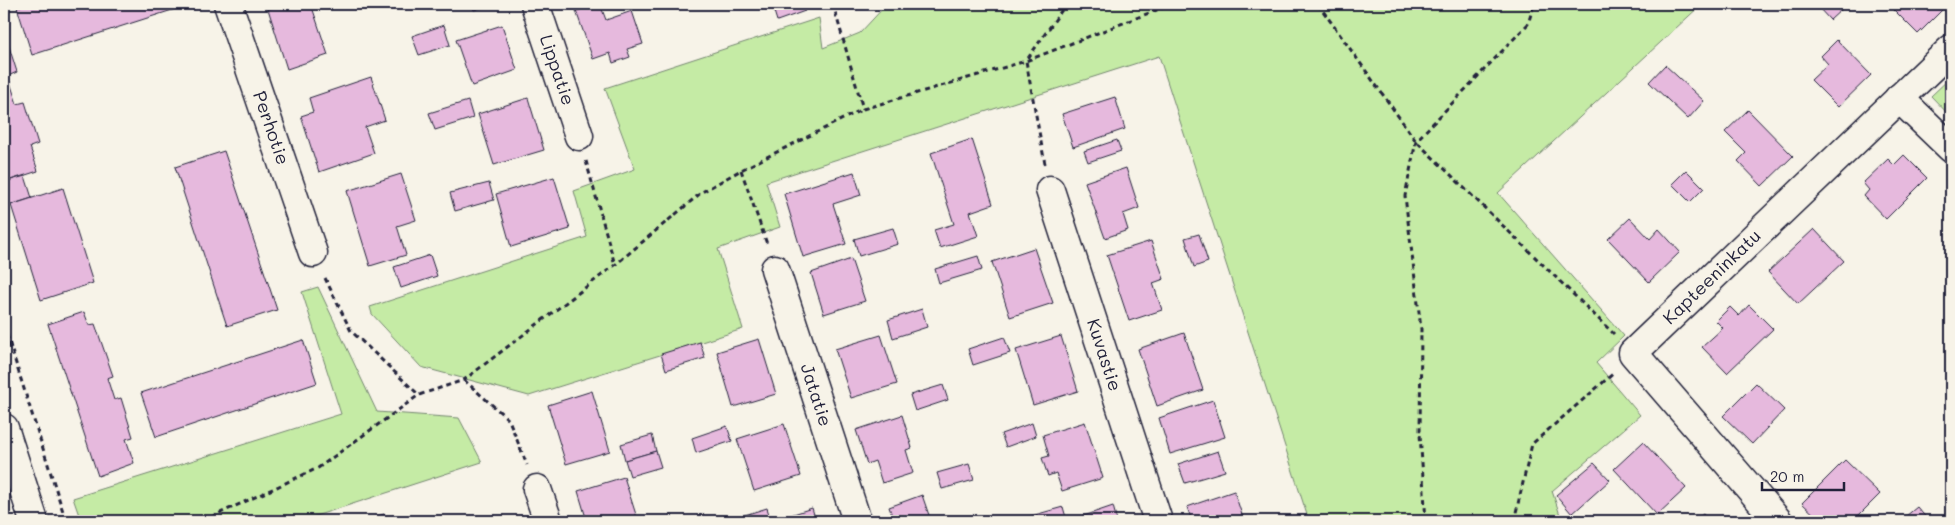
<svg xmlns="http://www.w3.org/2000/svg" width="1955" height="525" font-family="Mali,sans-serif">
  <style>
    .green { fill: #c5eba5; stroke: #748670 }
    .building { fill: #e6b9dd; stroke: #22223b }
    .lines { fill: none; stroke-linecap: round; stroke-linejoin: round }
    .minor-casing { stroke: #22223b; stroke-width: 31 }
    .path { stroke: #22223b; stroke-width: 3; stroke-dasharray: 5 4; stroke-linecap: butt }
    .minor { stroke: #f7f3e8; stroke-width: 28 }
    .labels { text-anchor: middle; stroke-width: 5; stroke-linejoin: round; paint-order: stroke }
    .street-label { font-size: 18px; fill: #22223b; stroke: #f7f3e8 }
  </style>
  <rect width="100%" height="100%" fill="#f7f3e8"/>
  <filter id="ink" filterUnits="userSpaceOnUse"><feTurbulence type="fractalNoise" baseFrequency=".02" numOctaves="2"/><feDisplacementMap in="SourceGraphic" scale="10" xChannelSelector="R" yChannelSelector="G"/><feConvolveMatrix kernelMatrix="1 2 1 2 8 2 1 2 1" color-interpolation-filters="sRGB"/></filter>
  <g filter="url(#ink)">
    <g class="green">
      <polygon points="889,4 1702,4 1498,193 1624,336 1596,363 1640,415 1552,491 1562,521 1309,521 1159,56 766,182 780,227 718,249 743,329 529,396 421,367 372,314 370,307 587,237 574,191 635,169 605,88 819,18 823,48 860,33 886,5"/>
      <polygon points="1951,77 1951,117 1931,96"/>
      <polygon points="318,287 377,412 459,418 482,462 300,521 81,521 73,498 341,414 302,292"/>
    </g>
    <g class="building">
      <polygon points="27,4 191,4 32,55 17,7"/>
      <polygon points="284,4 311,4 328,55 287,69 268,9"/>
      <polygon points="471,4 494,4 474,10"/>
      <polygon points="600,4 606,20 632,11 643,44 627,49 630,57 613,63 610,53 593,59 576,11"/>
      <polygon points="760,4 802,4 805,11 777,21 772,5 761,9"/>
      <polygon points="1822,4 1837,4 1842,9 1830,20 1818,7"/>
      <polygon points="1888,4 1945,4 1947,5 1918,34"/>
      <polygon points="444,25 450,45 419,55 412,36"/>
      <polygon points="502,25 517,70 472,86 456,40"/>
      <polygon points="4,31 17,72 8,76 17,104 25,102 38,144 30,147 38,171 4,182"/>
      <polygon points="1837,40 1871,75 1838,107 1811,80 1828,64 1821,56"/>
      <polygon points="1665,65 1704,101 1688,119 1649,82"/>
      <polygon points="371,77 385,120 365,127 374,153 319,172 301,116 313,112 309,98"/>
      <polygon points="1115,97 1125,129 1073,147 1062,114"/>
      <polygon points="528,98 544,150 494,165 478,114"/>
      <polygon points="468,101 473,118 435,130 429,113"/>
      <polygon points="1748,110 1793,156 1762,186 1738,161 1746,153 1725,132"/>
      <polygon points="972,139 993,204 970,212 978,236 940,248 934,230 954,224 931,153"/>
      <polygon points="1117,140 1121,151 1088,162 1084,151"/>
      <polygon points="224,151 277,310 227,326 175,167"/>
      <polygon points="1904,155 1927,178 1886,219 1864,196 1869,190 1863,183 1888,159 1894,165"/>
      <polygon points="1126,168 1139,208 1123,214 1128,230 1105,238 1085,182"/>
      <polygon points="1686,170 1704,188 1690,202 1672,184"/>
      <polygon points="854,172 861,195 833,204 846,244 803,257 784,194"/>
      <polygon points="401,174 416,220 397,226 406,255 370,266 347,191"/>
      <polygon points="25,176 32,198 10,205 4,182"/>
      <polygon points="554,177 570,229 511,247 496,194"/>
      <polygon points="489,183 494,200 455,211 450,193"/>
      <polygon points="63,188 93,283 41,300 11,205"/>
      <polygon points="1630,218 1650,239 1659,229 1680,252 1649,282 1608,239"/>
      <polygon points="893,228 898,244 859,256 854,239"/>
      <polygon points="1814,229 1844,261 1798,304 1768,272"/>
      <polygon points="1199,234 1208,262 1194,267 1185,238"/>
      <polygon points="1151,241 1164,279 1153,283 1162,310 1129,321 1107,255"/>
      <polygon points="1034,248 1053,303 1010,317 992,262"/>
      <polygon points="430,255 437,276 401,288 394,267"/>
      <polygon points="978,256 982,270 939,283 935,269"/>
      <polygon points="851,259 865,301 824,314 811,273"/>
      <polygon points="1749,305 1773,329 1727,373 1702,347 1723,328 1716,321 1730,307 1739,316"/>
      <polygon points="922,309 927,327 893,338 888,320"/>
      <polygon points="84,312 89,325 95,324 113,376 107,378 114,400 121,398 133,437 126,439 134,463 98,476 48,324"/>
      <polygon points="1184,333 1203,390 1157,406 1138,349"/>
      <polygon points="881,335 897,384 851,398 835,349"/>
      <polygon points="1061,336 1078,391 1033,405 1016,350"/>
      <polygon points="1004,337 1010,353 973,365 968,349"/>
      <polygon points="759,339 776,394 733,407 717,352"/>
      <polygon points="303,340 317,383 156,437 141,393"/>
      <polygon points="700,342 705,358 666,370 661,354"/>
      <polygon points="1756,383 1784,410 1752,444 1723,416"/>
      <polygon points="943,385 948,400 915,411 910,395"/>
      <polygon points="592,391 610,451 566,464 548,405"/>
      <polygon points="1213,400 1225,437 1170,454 1159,418"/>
      <polygon points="902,415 912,448 906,450 913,473 882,483 875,461 867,464 856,430"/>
      <polygon points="1085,422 1103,478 1062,491 1056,473 1048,476 1042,458 1049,456 1043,435"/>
      <polygon points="1032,423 1036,436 1006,447 1001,434"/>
      <polygon points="784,424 801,476 754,491 737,439"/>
      <polygon points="727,426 732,441 696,453 692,438"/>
      <polygon points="652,435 656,451 625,460 621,444"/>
      <polygon points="1643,442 1686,488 1657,515 1614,469"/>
      <polygon points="656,451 661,467 630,476 625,460"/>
      <polygon points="1218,451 1225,471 1185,483 1178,464"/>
      <polygon points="1845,460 1880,494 1853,521 1821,521 1802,503"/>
      <polygon points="1594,463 1610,480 1572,514 1556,495"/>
      <polygon points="969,464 974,480 942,489 937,473"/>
      <polygon points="624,477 638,521 587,521 578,491"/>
      <polygon points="1234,491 1244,521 1192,521 1187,507"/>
      <polygon points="922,495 931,521 894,521 889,507"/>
      <polygon points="1113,506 1117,521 1072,521 1072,520"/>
      <polygon points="1063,507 1067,521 1025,521 1024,518"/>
      <polygon points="1917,507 1929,521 1900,521"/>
      <polygon points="767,508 771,521 733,521 732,519"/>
      <polygon points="812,508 816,521 772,521"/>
      <polygon points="384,514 386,521 369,521 368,519"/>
      <polygon points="1703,514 1710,521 1694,521"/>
    </g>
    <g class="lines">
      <defs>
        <g id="minor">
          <polyline points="228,4 313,253"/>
          <polyline points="535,4 579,136"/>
          <polyline points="1899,98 1951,148"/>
          <polyline points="1050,190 1158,521"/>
          <polyline points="775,269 857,521"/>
          <polyline points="4,428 34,521"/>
          <polyline points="537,489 548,521"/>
          <polyline points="1778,521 1633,353 1951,49"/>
        </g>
      </defs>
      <use href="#minor" class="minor-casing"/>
      <g class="path">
        <polyline points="833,4 863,109"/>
        <polyline points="1318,4 1416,141 1614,334"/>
        <polyline points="586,161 615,265"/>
        <polyline points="1045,164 1026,61 1066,4"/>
        <polyline points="741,170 767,244"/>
        <polyline points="325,278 351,331 419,395"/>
        <polyline points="4,326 66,521"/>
        <polyline points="464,380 509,420 527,465"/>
        <polyline points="203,521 318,468 419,395 464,380 615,265 702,192 741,170 863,109 1026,61 1172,4"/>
        <polyline points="1426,521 1420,434 1421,329 1405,196 1416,141 1528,24 1534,4"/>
        <polyline points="1514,521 1532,444 1615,372"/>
      </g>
      <use href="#minor" class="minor"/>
    </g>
  </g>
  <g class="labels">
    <g class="street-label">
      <text transform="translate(557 70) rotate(71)" y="6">Lippatie</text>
      <text transform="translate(271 128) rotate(71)" y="6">Perhotie</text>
      <text transform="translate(1712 277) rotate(-44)" y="6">Kapteeninkatu</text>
      <text transform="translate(1104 355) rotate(72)" y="6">Kuvastie</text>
      <text transform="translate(816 395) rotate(72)" y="6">Jatatie</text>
    </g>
  </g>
  <rect width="1955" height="525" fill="none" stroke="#f7f3e8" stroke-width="20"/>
  <rect x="10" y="10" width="1935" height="505" fill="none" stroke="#22223b" stroke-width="2" filter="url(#ink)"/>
  <path d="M1762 482v8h82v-8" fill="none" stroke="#22223b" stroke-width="2.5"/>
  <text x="1770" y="482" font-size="15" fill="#22223b" stroke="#f7f3e8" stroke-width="4" paint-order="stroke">20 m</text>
</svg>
